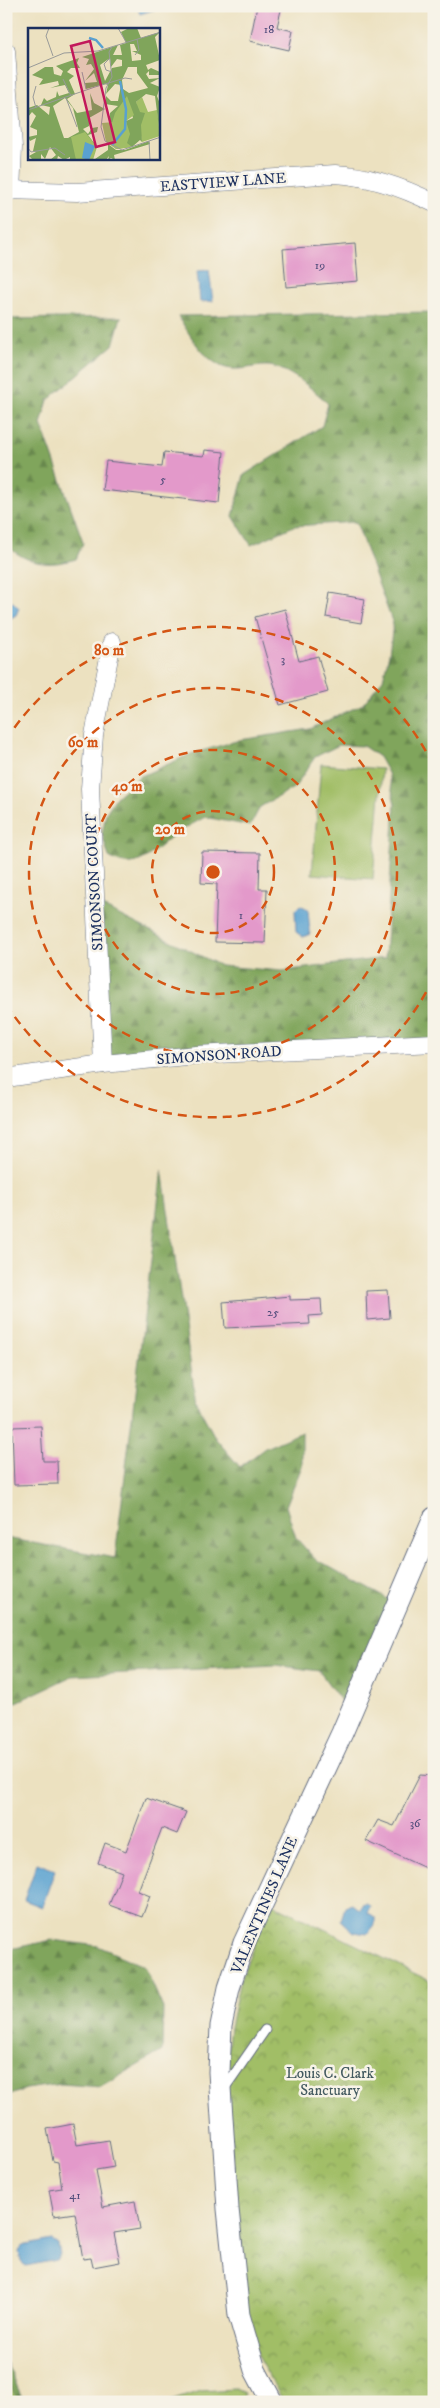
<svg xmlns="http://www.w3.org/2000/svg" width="440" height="2408" font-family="'IM FELL DW Pica',serif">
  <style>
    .green { fill: #a1be66; stroke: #5e7662 }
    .forest { fill: url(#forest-firs); stroke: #4e6a5c }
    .park { fill: url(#park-crowns); stroke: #5e7662 }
    .water { fill: #59a1d0; stroke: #3a6897 }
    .building { fill: #e399ca }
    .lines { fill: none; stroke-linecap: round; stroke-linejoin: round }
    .service-casing { stroke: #646d80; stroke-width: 11 }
    .minor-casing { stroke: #646d80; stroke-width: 19 }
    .tertiary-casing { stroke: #646d80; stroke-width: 23 }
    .service { stroke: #fff; stroke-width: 9 }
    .minor { stroke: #fff; stroke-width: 18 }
    .tertiary { stroke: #fff; stroke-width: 21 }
    .ring { fill: none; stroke: #d45514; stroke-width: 2.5; stroke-dasharray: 9 6 }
    .labels { text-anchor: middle; stroke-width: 5; stroke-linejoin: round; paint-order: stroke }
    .number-label { font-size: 12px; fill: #4d4a79 }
    .street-label { font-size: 15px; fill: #1b2f5e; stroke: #f7f3e8 }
    .park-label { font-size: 15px; fill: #435a60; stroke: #f7f3e8 }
    .inset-river { fill: none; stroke: #59a1d0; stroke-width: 2.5 }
    .inset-road { fill: none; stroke: #989a99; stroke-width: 1 }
    .view { fill: #c2185b; fill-opacity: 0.15; stroke: #c2185b; stroke-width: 2.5 }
    .inset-edge { fill: none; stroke: #1b2f5e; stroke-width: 2.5 }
    .centre { fill: #d45514; stroke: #f7f3e8; stroke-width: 2.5 }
    .ring-label { font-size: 15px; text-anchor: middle; font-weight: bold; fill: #d45514; stroke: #f7f3e8; stroke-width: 5; stroke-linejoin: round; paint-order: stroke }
  </style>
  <defs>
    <pattern id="forest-firs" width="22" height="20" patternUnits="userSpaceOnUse" patternTransform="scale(1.25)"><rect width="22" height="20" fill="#80a55b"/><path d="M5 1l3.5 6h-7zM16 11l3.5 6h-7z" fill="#68874e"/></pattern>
    <pattern id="park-crowns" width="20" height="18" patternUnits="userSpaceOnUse" patternTransform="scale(1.25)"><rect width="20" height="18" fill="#a1be66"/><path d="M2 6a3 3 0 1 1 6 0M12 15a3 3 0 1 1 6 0" fill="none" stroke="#829b57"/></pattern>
  </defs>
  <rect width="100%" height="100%" fill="#f7f3e8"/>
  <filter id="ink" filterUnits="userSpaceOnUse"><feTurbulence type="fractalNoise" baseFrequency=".02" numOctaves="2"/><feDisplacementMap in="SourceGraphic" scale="10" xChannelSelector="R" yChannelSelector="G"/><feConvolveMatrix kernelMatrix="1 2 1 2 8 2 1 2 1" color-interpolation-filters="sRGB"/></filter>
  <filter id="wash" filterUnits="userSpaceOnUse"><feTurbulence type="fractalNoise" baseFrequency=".0096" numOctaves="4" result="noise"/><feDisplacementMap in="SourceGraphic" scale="20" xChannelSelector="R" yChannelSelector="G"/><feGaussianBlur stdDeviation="1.12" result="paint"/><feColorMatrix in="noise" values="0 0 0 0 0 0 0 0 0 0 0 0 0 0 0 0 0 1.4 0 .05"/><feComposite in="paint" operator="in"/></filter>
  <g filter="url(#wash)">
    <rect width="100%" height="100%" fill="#ece1c0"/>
    <g class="green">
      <polygon points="321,764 382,769 373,879 312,874"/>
      <polygon points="235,2389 244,2393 243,2402 168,2402 200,2391"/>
    </g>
    <g class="forest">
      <path d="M434 312V1043L103 1064 101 906 221 966 282 971 385 958 395 804 388 773 379 757 363 746 339 745 315 757 295 787 260 807 250 826 205 817C195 823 184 828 175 834 153 850 138 875 109 857L102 834 106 813 116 797 139 777 191 754 240 740 310 729 363 704 383 679 389 654 393 624 356 522 294 526 251 545 233 516 244 475 322 426 328 404C316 391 291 371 274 367 259 362 235 376 217 364 199 353 189 333 178 316Z"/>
      <path d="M121 317 113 345 48 400 41 424 81 536 83 543 76 559C48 567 29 565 6 545V319Z"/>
      <polygon points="162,1169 196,1402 216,1439 240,1467 265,1448 302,1432 302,1466 286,1506 296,1538 315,1559 397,1604 350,1713 319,1671 275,1665 72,1676 6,1707 6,1538 115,1558"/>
      <polygon points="52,1940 98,1946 145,1967 163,2008 162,2051 101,2087 61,2084 25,2089 6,2097 6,1950"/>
      <polygon points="6,2362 24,2402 6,2402"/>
    </g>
    <g class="park">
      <polygon points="271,1903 434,1983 434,2402 284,2402 257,2356 245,2309 225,2073 230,2027 240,1980"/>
      <polygon points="6,2376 19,2402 6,2402"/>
    </g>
    <g class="water">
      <polygon points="137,6 159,6 159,8 140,14"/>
      <polygon points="209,270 213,301 200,302 197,271"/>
      <polygon points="6,600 13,602 19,608 16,615 6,621"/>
      <polygon points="300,905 308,909 310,934 303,937 296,932 295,910"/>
      <polygon points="37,1863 55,1870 42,1907 24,1900"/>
      <polygon points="363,1903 367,1903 370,1906 367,1913 375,1917 375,1925 367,1934 354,1932 341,1920 345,1907 351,1904 360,1909"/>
      <polygon points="52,2240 58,2244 60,2255 56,2260 26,2266 21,2262 19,2252 22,2246"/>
    </g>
    <g id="blocks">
      <g class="building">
        <polygon points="257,6 282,6 277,27 293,31 289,50 250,41"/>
        <polygon points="355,243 358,281 286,287 283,249"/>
        <polygon points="205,450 224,452 219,503 102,490 106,461 162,467 164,452 204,456"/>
        <polygon points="330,593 365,599 361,623 326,617"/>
        <polygon points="285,609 299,661 318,656 328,692 280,705 255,617"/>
        <polygon points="202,852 260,853 259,889 267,889 265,943 215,942 217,884 201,883"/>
        <polygon points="388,1290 390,1318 367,1320 366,1291"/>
        <polygon points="290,1296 290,1300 321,1299 322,1315 309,1316 310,1324 225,1328 223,1302"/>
        <polygon points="41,1426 43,1461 57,1461 58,1484 14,1485 12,1427"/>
        <polygon points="420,1775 434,1776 434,1872 366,1841 378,1820 394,1826"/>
        <polygon points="146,1798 186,1812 177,1834 162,1828 138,1891 150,1896 142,1917 109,1905 122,1872 98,1863 105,1843 126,1851"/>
        <polygon points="73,2124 77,2145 109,2140 114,2167 96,2170 103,2207 135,2201 140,2229 114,2233 120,2262 93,2267 91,2258 83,2259 75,2213 54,2216 49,2190 62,2188 58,2162 53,2161 47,2129"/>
      </g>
    </g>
  </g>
  <g filter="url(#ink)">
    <use href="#blocks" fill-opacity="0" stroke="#646d80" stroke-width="1"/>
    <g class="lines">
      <defs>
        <polyline id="service" points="224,2089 265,2030"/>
        <g id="minor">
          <polyline points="6,51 13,147 11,191"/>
          <path d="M6 190 77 192 335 174C371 176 402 187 434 203"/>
          <polyline points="103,1064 90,789 94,735 112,642"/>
          <polyline points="6,1078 103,1064 196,1055 434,1043"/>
        </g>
        <polyline id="tertiary" points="272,2402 255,2370 239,2315 228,2209 219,2072 221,2026 229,1988 244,1943 342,1733 434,1518"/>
      </defs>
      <use href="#service" class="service-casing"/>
      <use href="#minor" class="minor-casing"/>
      <use href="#tertiary" class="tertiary-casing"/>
      <use href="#service" class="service"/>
      <use href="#minor" class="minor"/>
      <use href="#tertiary" class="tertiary"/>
    </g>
  </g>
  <g class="ring">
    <circle cx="213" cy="872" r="61"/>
    <circle cx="213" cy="872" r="122"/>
    <circle cx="213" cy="872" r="184"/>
    <path d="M433 979A245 245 0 0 1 6 1004M6 740A245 245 0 0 1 433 765"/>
  </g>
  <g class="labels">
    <g class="number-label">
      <text x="269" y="33">18</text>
      <text x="320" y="269">19</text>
      <text x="163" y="483">5</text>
      <text x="283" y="663">3</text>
      <text x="241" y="919">1</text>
      <text x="273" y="1316">25</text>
      <text x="415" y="1827">36</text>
      <text x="75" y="2199">41</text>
    </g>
    <g class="street-label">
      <text transform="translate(223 182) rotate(-4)" y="5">EASTVIEW LANE</text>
      <text transform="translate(94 882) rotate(-93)" y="5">SIMONSON COURT</text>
      <text transform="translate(219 1055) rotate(-4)" y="5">SIMONSON ROAD</text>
      <text transform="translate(264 1905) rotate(-67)" y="5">VALENTINES LANE</text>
    </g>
    <g class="park-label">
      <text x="330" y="2078">Louis C. Clark<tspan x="330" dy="17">Sanctuary</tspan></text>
    </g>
  </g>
  <g transform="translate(28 28)">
    <rect width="132" height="132" fill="#ece1c0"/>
    <path d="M114 69 120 84 129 82 132 108 114 114 108 74Z" fill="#a1be66"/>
    <path d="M101 0H109L113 10 132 4 127 9 132 32 118 37 120 42 123 40 132 44V47H121V43L118 46 121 51 132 50 122 55 132 59 129 68 132 76V108L127 68 118 66 108 74 112 84 117 85 113 97 114 114 112 112 104 119 88 121 74 95 82 96V85L90 78 77 76 78 68 83 73H90L93 57 87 56 78 66 80 57 77 56 58 61 57 55 69 54 66 45 57 53 66 41 63 36 58 37 61 31 54 29 90 17 85 27H94L92 17 98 15 93 4ZM102 16H106L109 23H104L113 27V32L104 33ZM82 30 83 39 89 31 94 32V38L84 40 77 53 72 37ZM100 39H109V45L120 60 101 65 95 61 94 52ZM99 70 105 90 98 93V99L85 94ZM51 30 49 35 52 40H43L39 44 46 48 41 52 47 66 39 71 49 85 64 82 62 65 66 75 77 81 61 90V98L55 101 60 106 64 100 70 99 69 104 60 107 70 120H67L55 132H42V129L36 132 30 128 29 132H22L28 127 22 119 17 131 13 126V132H5L1 128 8 124 5 123 8 110 2 113 0 109 9 107V102L2 99 8 88 4 84 0 89V80L9 77 21 87 22 79 13 77 16 70 19 73 28 69 29 63 31 68 41 65 37 57 22 60 31 57 30 53 11 57 15 51 4 47 17 39H25L26 46 33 48 35 43 28 38ZM37 70 45 80 51 104 40 110H36L25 78ZM121 113 122 116 86 127 87 132 83 130 80 132 81 128 78 132 67 131 80 122V116L88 122H97Z" fill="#80a55b" fill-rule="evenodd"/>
    <path d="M99 68 106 87 98 93 100 105 84 95 87 85Z" fill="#a1be66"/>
    <path d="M98 93 102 106 99 115 104 119 88 121 78 114 74 95ZM57 104 69 119 65 132H48L43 109Z" fill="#a1be66"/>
    <path d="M57 114 67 118 61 132 54 130Z" fill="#59a1d0"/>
    <path class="inset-river" d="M61 10 68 12 75 20M84 117 97 101 98 81 92 53"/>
    <path class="inset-road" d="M21 0 18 8 25 28M90 0 98 14M84 19 81 24 84 49 78 60 73 99 77 113 94 122 133 109M107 27 111 22 109 11M82 30 76 36 78 42 84 44M0 40 36 25 70 23 133 4M54 44 58 61M35 51 43 68M8 58 5 69 8 80M38 70 49 99M0 82 67 59 97 50 104 51M0 92V113M121 113 122 132M0 120 3 124 27 120 37 127"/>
    <path class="view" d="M62 13 87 114 68 119 43 18Z"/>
    <rect width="132" height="132" class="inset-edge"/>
  </g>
  <circle cx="213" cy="872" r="8" class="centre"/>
  <g class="ring-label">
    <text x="109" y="655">80 m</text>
    <text x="83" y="747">60 m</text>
    <text x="127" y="791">40 m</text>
    <text x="170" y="834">20 m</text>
  </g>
  <rect width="440" height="2408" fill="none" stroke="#f7f3e8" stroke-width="25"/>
</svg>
